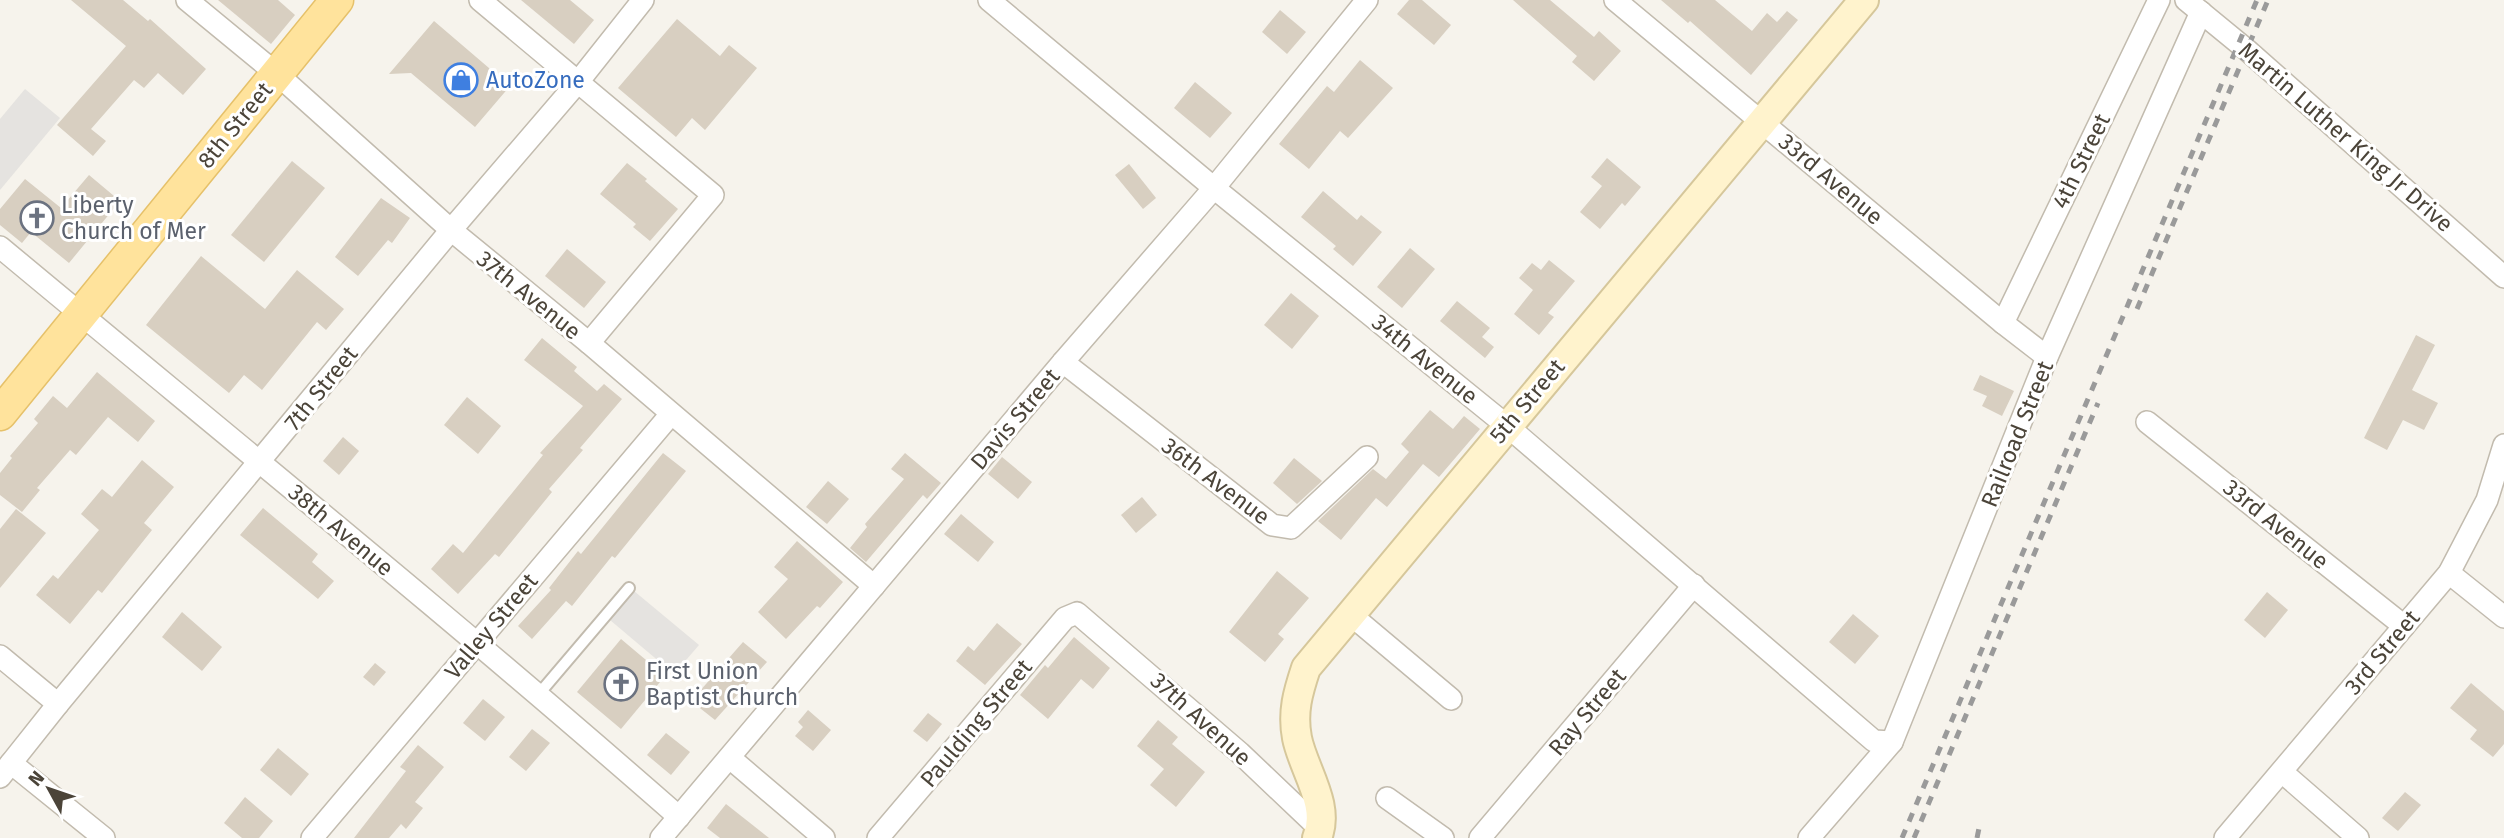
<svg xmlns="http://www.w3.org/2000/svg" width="2504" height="838" font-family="'Fira Sans',sans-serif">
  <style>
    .parking { fill: #e5e3e0 }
    .building { fill: #d8cfc1 }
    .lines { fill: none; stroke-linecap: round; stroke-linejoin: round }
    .lane-casing { stroke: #c2bbae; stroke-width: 14 }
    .street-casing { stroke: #c2bbae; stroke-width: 24 }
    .secondary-casing { stroke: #d6c79b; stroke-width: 32 }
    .primary-casing { stroke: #e6c16a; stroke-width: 35 }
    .lane { stroke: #fff; stroke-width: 10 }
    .street { stroke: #fff; stroke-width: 21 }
    .secondary { stroke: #fff3cd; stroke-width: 28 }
    .primary { stroke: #ffe39c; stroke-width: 32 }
    .rail { stroke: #9a9a9a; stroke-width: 5; stroke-dasharray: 9 9; stroke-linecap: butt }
    .labels { text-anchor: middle; stroke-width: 6; stroke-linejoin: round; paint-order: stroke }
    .shop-label { font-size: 23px; fill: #366cbe; stroke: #fff; text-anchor: start }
    .street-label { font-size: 23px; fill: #4b4439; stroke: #fff }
    .worship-label { font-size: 23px; fill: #5b616d; stroke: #fff; text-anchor: start }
  </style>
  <rect width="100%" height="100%" fill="#f6f3ec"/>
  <g class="parking">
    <polygon points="25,89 60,118 0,190 0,119"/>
    <polygon points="634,591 699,645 674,674 610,620"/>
  </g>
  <g class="building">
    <polygon points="71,0 123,0 148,21 150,19 206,69 183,95 158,73 144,88 134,80 91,129 106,141 93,156 57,125 126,46"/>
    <polygon points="218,0 278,0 295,15 271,44"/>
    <polygon points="521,0 570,0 594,20 574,44"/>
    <polygon points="1409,0 1422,0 1451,25 1434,45 1397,14"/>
    <polygon points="1513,0 1550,0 1594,37 1599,31 1621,51 1594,81 1572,62 1577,56"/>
    <polygon points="1661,0 1715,0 1752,31 1767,13 1777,22 1787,11 1798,20 1751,75 1690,21 1688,23"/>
    <polygon points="1280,10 1306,32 1287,54 1262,32"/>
    <polygon points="677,19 720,56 729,45 757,68 705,130 692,118 676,137 618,88"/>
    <polygon points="434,21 510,86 475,127 411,73 389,74"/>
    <polygon points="1360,60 1393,88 1348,138 1340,131 1309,169 1279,144 1327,86 1334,92"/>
    <polygon points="1195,82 1232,113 1210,138 1174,108"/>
    <polygon points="1607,158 1641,187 1625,206 1622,203 1600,229 1580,212 1602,186 1591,177"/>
    <polygon points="292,161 325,188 264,262 231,235"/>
    <polygon points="627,163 647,179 645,181 678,209 650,241 633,227 636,224 600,194"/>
    <polygon points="1129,164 1156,198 1143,209 1115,175"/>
    <polygon points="89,175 120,201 69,263 31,232 22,243 0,225 0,209 25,179 61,208"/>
    <polygon points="1323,191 1357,220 1361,215 1382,232 1353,266 1333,249 1336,246 1301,217"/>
    <polygon points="381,198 410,218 392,243 388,240 358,276 335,257"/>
    <polygon points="1410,248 1435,269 1402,308 1377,287"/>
    <polygon points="567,249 606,282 584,308 545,276"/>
    <polygon points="201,256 265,309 297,270 344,309 326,330 317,322 262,390 244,375 229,393 146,325"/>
    <polygon points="1549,260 1575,281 1548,313 1554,317 1539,335 1514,314 1533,290 1519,278 1532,263 1541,270"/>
    <polygon points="1291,293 1319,316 1292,349 1264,325"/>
    <polygon points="1457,301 1490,328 1482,337 1494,347 1485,358 1440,321"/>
    <polygon points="2416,335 2435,345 2412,390 2438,403 2424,430 2403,420 2387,450 2364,438"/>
    <polygon points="542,338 577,367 574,371 597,391 604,384 622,399 580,448 583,450 549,489 552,492 499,557 495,554 458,594 431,569 453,544 463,553 543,455 540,453 583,406 524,360"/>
    <polygon points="97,372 155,421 138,442 108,417 76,455 70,450 37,488 40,490 22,512 0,495 0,473 12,458 10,456 38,423 34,419 53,396 67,408"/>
    <polygon points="1980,375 2014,391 2002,416 1982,406 1987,396 1973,390"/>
    <polygon points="467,397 501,426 478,454 444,425"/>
    <polygon points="1430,410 1453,429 1464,416 1480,429 1439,477 1423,464 1387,507 1376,498 1341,540 1318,521 1373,469 1386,479 1409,452 1401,444"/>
    <polygon points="343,437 359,451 339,475 323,461"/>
    <polygon points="663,453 686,471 615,558 612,556 572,606 566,601 532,639 518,626 551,590 549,588 578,551 581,554"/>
    <polygon points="905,453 941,483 927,499 923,495 866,562 850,548 867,527 865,524 904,479 891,469"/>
    <polygon points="1002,457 1032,482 1018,499 988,474"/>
    <polygon points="1294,458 1322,481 1297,504 1273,483"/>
    <polygon points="142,460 174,487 144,523 152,530 102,593 98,590 70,624 36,595 53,575 58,579 99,530 81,514 102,489 112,497"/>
    <polygon points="828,481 849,499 827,524 806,507"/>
    <polygon points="1142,497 1157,515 1136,533 1121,515"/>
    <polygon points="263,508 318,554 312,562 334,581 318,599 240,535"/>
    <polygon points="16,509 46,533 0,588 0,529"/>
    <polygon points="961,514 994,542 978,562 944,534"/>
    <polygon points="797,541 843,582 820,608 817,606 786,639 758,612 788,579 774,567"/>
    <polygon points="1277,571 1309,598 1278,634 1284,639 1265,662 1229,632"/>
    <polygon points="2267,592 2288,610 2265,638 2244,620"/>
    <polygon points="182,612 222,647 202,671 162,637"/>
    <polygon points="1853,614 1879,636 1855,664 1829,642"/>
    <polygon points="997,623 1022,644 985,685 956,661 968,646 974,651"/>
    <polygon points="1074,637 1110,668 1093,689 1081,679 1048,719 1020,695 1045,665 1048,668"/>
    <polygon points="621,639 665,676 621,729 577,692"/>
    <polygon points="743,642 767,662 715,720 691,701"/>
    <polygon points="375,663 386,672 374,686 363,677"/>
    <polygon points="2471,683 2504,711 2504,744 2493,757 2470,739 2477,730 2450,708"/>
    <polygon points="483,699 505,717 485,741 463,723"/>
    <polygon points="808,710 831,730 813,751 795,736 803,727 798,722"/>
    <polygon points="928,713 942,724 927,742 913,731"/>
    <polygon points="1158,720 1178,737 1172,744 1205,772 1176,807 1150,785 1164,769 1137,746"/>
    <polygon points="532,729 550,743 526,771 509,757"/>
    <polygon points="666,733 690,752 671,775 647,755"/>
    <polygon points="418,745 444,767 415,802 423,808 406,829 401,824 389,838 354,838 406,771 400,767"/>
    <polygon points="278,748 309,774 291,796 260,770"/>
    <polygon points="2405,792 2421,805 2398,831 2382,818"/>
    <polygon points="245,797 273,821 259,838 242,838 224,823"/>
    <polygon points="726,804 769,838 720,838 707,828"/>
  </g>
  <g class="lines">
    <defs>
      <polyline id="lane" points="538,695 629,588"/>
      <g id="street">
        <polyline points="187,0 277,74 451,230 589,343 874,586"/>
        <polyline points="480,0 713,195 589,343"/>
        <polyline points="989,0 1214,188 1506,425 1874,741 1892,742"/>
        <polyline points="1615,0 2003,323 2047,357"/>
        <polyline points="2186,0 2247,50 2504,277"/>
        <path d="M0 247C227 436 457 622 679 817"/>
        <polyline points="2003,323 2159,0"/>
        <polyline points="1063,362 1272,525 1291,528 1367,457"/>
        <polyline points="2147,422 2404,626"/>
        <polyline points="2449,573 2504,617"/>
        <polyline points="1351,615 1451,699"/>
        <polyline points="0,656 58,704"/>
        <polyline points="730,758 824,838"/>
        <polyline points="11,763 104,838"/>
        <polyline points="2282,772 2358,838"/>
        <polyline points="0,777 58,704 451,230 578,82 643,0"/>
        <polyline points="1387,798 1443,838"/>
        <polyline points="312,838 671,414"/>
        <polyline points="661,838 1063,362 1214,188 1367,0"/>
        <polyline points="878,838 1065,618 1077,613 1240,753 1321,830"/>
        <polyline points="1480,838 1694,585"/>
        <polyline points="1809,838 1892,742 2047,357 2201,12"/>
        <polyline points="2225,838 2449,573 2487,500 2504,445"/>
      </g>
      <path id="secondary" d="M1317 838C1331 805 1303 769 1297 738 1292 712 1298 692 1306 668L1864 0"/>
      <polyline id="primary" points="0,414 337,0"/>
    </defs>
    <use href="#lane" class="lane-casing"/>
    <use href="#street" class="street-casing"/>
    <use href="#secondary" class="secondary-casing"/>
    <use href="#primary" class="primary-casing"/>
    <use href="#lane" class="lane"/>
    <use href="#street" class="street"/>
    <use href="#secondary" class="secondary"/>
    <use href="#primary" class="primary"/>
    <g class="rail">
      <polyline points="2137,309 2268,0"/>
      <polyline points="1902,838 2257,0"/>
      <polyline points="1914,838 2098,403"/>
      <polyline points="1977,838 1979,828"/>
    </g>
  </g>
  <defs>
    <symbol id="shop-ring" viewBox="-11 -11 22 22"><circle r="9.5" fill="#fff" stroke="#3f7fe0" stroke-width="1.5"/><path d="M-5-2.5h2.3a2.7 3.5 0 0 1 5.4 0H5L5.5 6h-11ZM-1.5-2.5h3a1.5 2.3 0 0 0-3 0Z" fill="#3f7fe0"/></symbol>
    <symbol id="church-ring" viewBox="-11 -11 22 22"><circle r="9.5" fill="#fff" stroke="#6b7280" stroke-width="1.5"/><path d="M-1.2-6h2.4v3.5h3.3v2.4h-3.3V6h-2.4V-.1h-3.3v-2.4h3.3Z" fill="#6b7280"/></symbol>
  </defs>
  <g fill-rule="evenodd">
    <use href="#shop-ring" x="442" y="61" width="38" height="38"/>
    <use href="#church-ring" x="18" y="199" width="38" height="38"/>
    <use href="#church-ring" x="602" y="665" width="38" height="38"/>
  </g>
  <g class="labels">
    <g class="shop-label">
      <text x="486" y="88">AutoZone</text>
    </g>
    <g class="street-label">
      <text transform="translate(235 125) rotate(-51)" y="8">8th Street</text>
      <text transform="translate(2346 137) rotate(41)" y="8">Martin Luther King Jr Drive</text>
      <text transform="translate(2081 161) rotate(-64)" y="8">4th Street</text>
      <text transform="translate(1831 179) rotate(40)" y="8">33rd Avenue</text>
      <text transform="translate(529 295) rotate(39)" y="8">37th Avenue</text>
      <text transform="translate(1425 359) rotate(39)" y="8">34th Avenue</text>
      <text transform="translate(321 388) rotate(-51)" y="8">7th Street</text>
      <text transform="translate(1527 401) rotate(-50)" y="8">5th Street</text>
      <text transform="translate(1015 419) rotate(-50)" y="8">Davis Street</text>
      <text transform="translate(2017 434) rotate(-68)" y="8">Railroad Street</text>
      <text transform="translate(1216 481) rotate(37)" y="8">36th Avenue</text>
      <text transform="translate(2276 524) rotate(39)" y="8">33rd Avenue</text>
      <text transform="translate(341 530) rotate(40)" y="8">38th Avenue</text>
      <text transform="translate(491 626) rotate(-50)" y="8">Valley Street</text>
      <text transform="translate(2382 652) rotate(-50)" y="8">3rd Street</text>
      <text transform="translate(1587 712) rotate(-50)" y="8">Ray Street</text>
      <text transform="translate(1201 719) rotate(42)" y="8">37th Avenue</text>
      <text transform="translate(976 723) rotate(-50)" y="8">Paulding Street</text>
    </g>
    <g class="worship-label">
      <text x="61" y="213">Liberty<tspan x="61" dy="26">Church of Mer</tspan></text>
      <text x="646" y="679">First Union<tspan x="646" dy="26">Baptist Church</tspan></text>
    </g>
  </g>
  <g transform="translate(49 789) rotate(310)" stroke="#ffffff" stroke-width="5" paint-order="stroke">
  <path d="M0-5L12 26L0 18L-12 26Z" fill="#4b4439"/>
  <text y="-10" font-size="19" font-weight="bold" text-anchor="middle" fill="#4b4439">N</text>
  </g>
</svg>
